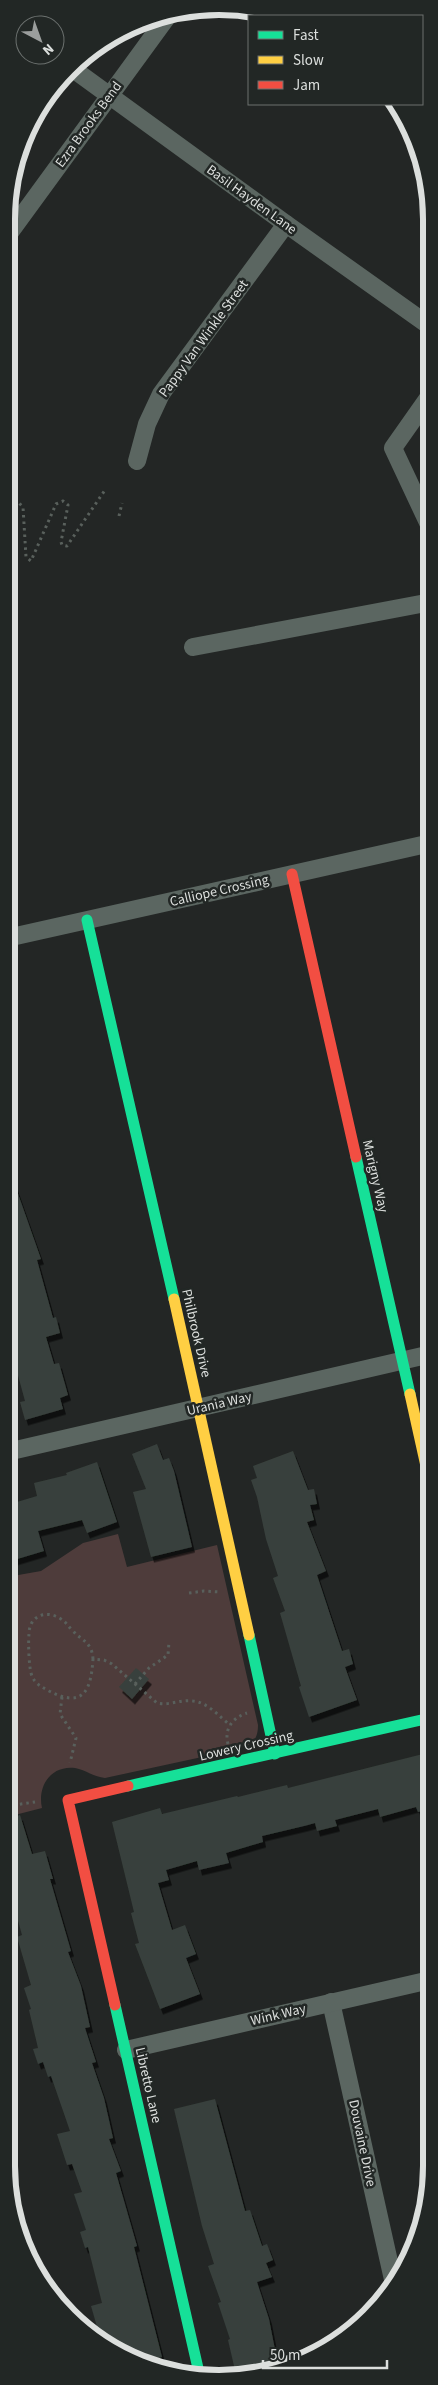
<svg xmlns="http://www.w3.org/2000/svg" width="438" height="2385" font-family="'Source Sans 3',sans-serif">
  <style>
    .green { fill: #4e3c3b }
    .building { fill: #38403c; filter: url(#shadow) }
    .lines { fill: none; stroke-linecap: round; stroke-linejoin: round }
    .path { stroke: #59605c; stroke-width: 3; stroke-dasharray: 2.5 4; stroke-linecap: butt }
    .street { stroke: #5b6661; stroke-width: 18 }
    .fast { stroke: #16e098; stroke-width: 11 }
    .slow { stroke: #ffcf43; stroke-width: 11 }
    .jam { stroke: #f24e42; stroke-width: 11 }
    .labels { text-anchor: middle; stroke-width: 5; stroke-linejoin: round; paint-order: stroke }
    .street-label { font-size: 14px; fill: #dcdfdd; stroke: #222725 }
    .rim { fill: none; stroke: #dcdfdd; stroke-width: 6 }
  </style>
  <defs>
    <filter id="shadow"><feDropShadow dx="3" dy="5.5" stdDeviation="0" flood-color="#0009"/></filter>
  </defs>
  <rect width="100%" height="100%" fill="#232625"/>
  <path class="green" d="M118 1534 127 1567 217 1545 258 1725C258 1739 253 1744 239 1749L105 1778C94 1777 86 1770 75 1768 51 1765 37 1786 42 1808L7 1817V1577L41 1571 83 1543Z"/>
  <g class="building">
    <polygon points="10,1171 41,1259 37,1260 53,1318 56,1317 60,1333 46,1337 54,1364 59,1363 68,1395 60,1398 63,1409 25,1420 20,1402 25,1401 16,1368 10,1370 7,1358 7,1172"/>
    <polygon points="157,1444 163,1460 169,1458 174,1471 192,1547 151,1557 133,1492 146,1489 132,1454"/>
    <polygon points="293,1451 308,1490 314,1489 317,1504 310,1505 314,1520 307,1522 326,1571 317,1575 342,1651 349,1649 353,1664 345,1667 357,1700 309,1717 299,1687 301,1686 280,1613 285,1611 273,1578 278,1576 266,1539 257,1497 251,1480 257,1478 253,1466"/>
    <polygon points="97,1462 117,1522 87,1533 82,1520 38,1531 44,1551 14,1560 7,1534 7,1505 37,1496 34,1483 67,1475 66,1473"/>
    <polygon points="136,1668 149,1679 132,1699 119,1687"/>
    <polygon points="423,1754 426,1764 430,1763 430,1809 418,1812 416,1807 380,1817 378,1809 335,1820 337,1826 317,1831 315,1823 304,1826 262,1836 263,1842 226,1853 229,1863 199,1870 197,1861 166,1870 169,1880 158,1883 172,1930 185,1925 196,1954 186,1958 200,1994 160,2009 135,1944 139,1943 131,1913 134,1912 112,1822 160,1808 162,1814 237,1796 238,1797 287,1785 288,1788"/>
    <polygon points="20,1815 32,1854 45,1851 53,1879 50,1879 71,1951 68,1952 81,1986 90,2027 85,2028 96,2062 92,2063 104,2098 113,2138 109,2139 121,2171 116,2173 137,2246 134,2247 162,2357 142,2363 100,2337 91,2306 102,2303 88,2247 85,2248 80,2232 86,2230 74,2194 82,2192 72,2164 67,2165 57,2134 70,2131 51,2076 48,2077 43,2062 38,2064 33,2049 38,2048 29,2010 31,2009 24,1988 31,1985 17,1937 22,1935 7,1881 7,1820"/>
    <polygon points="215,2099 245,2211 250,2210 262,2246 267,2244 273,2260 266,2263 272,2277 257,2282 269,2319 277,2360 235,2370 228,2340 230,2339 218,2303 221,2302 208,2266 214,2264 202,2226 174,2109"/>
  </g>
  <g class="lines">
    <g class="path">
      <polyline points="8,498 17,501 23,507 26,557 31,561 56,504 63,501 68,505 61,542 62,545 67,546 105,490"/>
      <polyline points="119,516 122,503"/>
      <polyline points="189,1593 204,1591 220,1592"/>
      <path d="M93 1659C92 1642 82 1641 72 1630 68 1626 66 1622 61 1619 46 1609 29 1616 29 1634 28 1643 29 1670 32 1676 35 1684 42 1687 49 1691 84 1709 91 1690 93 1659L104 1660 112 1664 157 1703C169 1706 181 1699 193 1701 207 1702 220 1717 230 1725"/>
      <polyline points="135,1684 149,1668 168,1655 169,1642"/>
      <polyline points="62,1697 60,1714 76,1738 70,1763"/>
      <path d="M228 1744C224 1729 232 1718 247 1713"/>
      <polyline points="7,1806 35,1802"/>
    </g>
    <g class="street">
      <polyline points="73,69 286,224 431,327"/>
      <polyline points="8,235 170,13"/>
      <polyline points="137,461 147,424 161,394 286,224"/>
      <polyline points="431,529 393,448 431,394"/>
      <polyline points="193,647 431,602"/>
      <polyline points="7,938 431,843"/>
      <polyline points="7,1452 431,1354"/>
      <polyline points="331,2002 394,2284"/>
      <polyline points="126,2050 430,1980"/>
    </g>
    <g class="fast">
      <polyline points="87,920 174,1299"/>
      <polyline points="356,1157 410,1394"/>
      <polyline points="249,1635 275,1754"/>
      <polyline points="128,1786 430,1718"/>
      <polyline points="115,2005 200,2377"/>
    </g>
    <g class="slow">
      <polyline points="174,1299 249,1635"/>
      <polyline points="410,1394 430,1484"/>
    </g>
    <g class="jam">
      <polyline points="292,874 356,1157"/>
      <polyline points="115,2005 68,1800 128,1786"/>
    </g>
  </g>
  <g class="labels">
    <g class="street-label">
      <text transform="translate(88 124) rotate(-54)" y="5">Ezra Brooks Bend</text>
      <text transform="translate(252 199) rotate(36)" y="5">Basil Hayden Lane</text>
      <text transform="translate(203 338) rotate(-54)" y="5">Pappy Van Winkle Street</text>
      <text transform="translate(219 890) rotate(-13)" y="5">Calliope Crossing</text>
      <text transform="translate(376 1176) rotate(77)" y="5">Marigny Way</text>
      <text transform="translate(197 1333) rotate(77)" y="5">Philbrook Drive</text>
      <text transform="translate(219 1403) rotate(-13)" y="5">Urania Way</text>
      <text transform="translate(246 1745) rotate(-13)" y="5">Lowery Crossing</text>
      <text transform="translate(278 2014) rotate(-13)" y="5">Wink Way</text>
      <text transform="translate(149 2085) rotate(77)" y="5">Libretto Lane</text>
      <text transform="translate(363 2143) rotate(78)" y="5">Douvaine Drive</text>
    </g>
  </g>
  <path d="M0 0H438V2385H0ZM219 15H219A204 204 0 0 1 423 219V2166A204 204 0 0 1 219 2370H219A204 204 0 0 1 15 2166V219A204 204 0 0 1 219 15Z" fill="#222725" fill-rule="evenodd"/>
  <path class="rim" d="M219 15H219A204 204 0 0 1 423 219V2166A204 204 0 0 1 219 2370H219A204 204 0 0 1 15 2166V219A204 204 0 0 1 219 15Z"/>
  <rect x="248" y="15" width="175" height="90" fill="#222725" stroke="#6c716f"/>
  <rect x="258" y="31" width="25" height="8" fill="#16e098" stroke="#6c716f"/>
  <text x="293" y="40" font-size="15" fill="#dcdfdd">Fast</text>
  <rect x="258" y="56" width="25" height="8" fill="#ffcf43" stroke="#6c716f"/>
  <text x="293" y="65" font-size="15" fill="#dcdfdd">Slow</text>
  <rect x="258" y="81" width="25" height="8" fill="#f24e42" stroke="#6c716f"/>
  <text x="293" y="90" font-size="15" fill="#dcdfdd">Jam</text>
  <g transform="translate(40 40) rotate(139)"><circle r="24" fill="#222725" stroke="#6c716f"/>
  <path d="M0-4L9 19L0 12L-9 19Z" fill="#9b9e9d"/>
  <text y="-8" font-size="14" font-weight="bold" text-anchor="middle" fill="#dcdfdd">N</text>
  </g>
  <path d="M263 2360v8h124v-8" fill="none" stroke="#dcdfdd" stroke-width="2.5"/>
  <text x="270" y="2360" font-size="15" fill="#dcdfdd" stroke="#222725" stroke-width="4" paint-order="stroke">50 m</text>
</svg>
